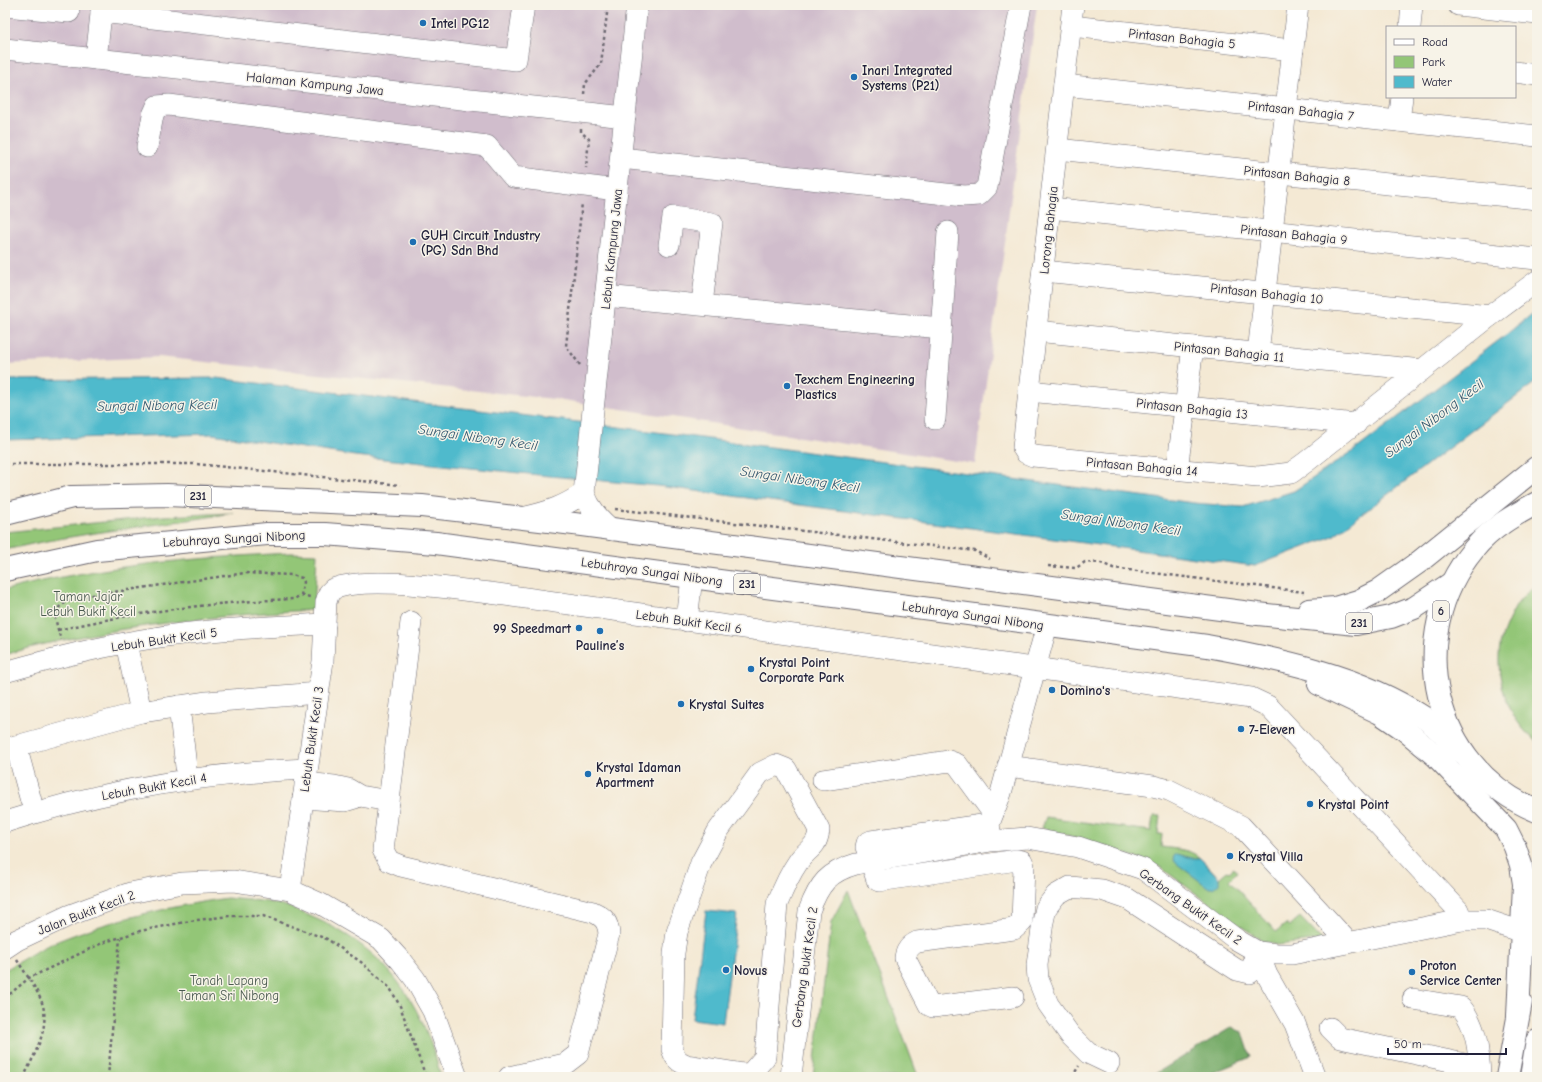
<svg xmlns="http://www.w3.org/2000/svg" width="1542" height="1082" font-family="'Comic Neue',sans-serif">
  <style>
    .industrial { fill: #d0bdcc }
    .green { fill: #93c677; stroke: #5a7459 }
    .forest { fill: #76ab68; stroke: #4c6652 }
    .water { fill: #4fbacc; stroke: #386e84 }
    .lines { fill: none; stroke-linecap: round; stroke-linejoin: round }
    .minor-casing { stroke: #6c6871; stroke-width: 22 }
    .major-casing { stroke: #6c6871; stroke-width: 24 }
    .highway-casing { stroke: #6c6871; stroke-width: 24 }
    .path { stroke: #6c6871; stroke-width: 2.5; stroke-dasharray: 3 3; stroke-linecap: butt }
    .minor { stroke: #fff; stroke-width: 21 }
    .major { stroke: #fff; stroke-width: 22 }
    .highway { stroke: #fff; stroke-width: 22 }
    .poi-dot { fill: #1f6fb2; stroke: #f7f3e8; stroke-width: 1.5 }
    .labels { text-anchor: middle; stroke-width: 3; stroke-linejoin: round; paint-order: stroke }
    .shield { fill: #f7f3e8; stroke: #62616f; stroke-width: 1 }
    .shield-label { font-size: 12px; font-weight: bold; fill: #22223b }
    .poi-label { font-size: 13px; font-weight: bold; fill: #22223b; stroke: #f7f3e8; text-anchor: start }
    .street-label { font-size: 13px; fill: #22223b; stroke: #f7f3e8 }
    .park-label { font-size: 13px; fill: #4a5b50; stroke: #f7f3e8 }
    .water-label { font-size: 14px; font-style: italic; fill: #32576e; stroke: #f7f3e8 }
  </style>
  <rect width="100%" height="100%" fill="#f7f3e8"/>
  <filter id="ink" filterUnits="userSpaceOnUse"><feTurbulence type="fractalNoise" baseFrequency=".025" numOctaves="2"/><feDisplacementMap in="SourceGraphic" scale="8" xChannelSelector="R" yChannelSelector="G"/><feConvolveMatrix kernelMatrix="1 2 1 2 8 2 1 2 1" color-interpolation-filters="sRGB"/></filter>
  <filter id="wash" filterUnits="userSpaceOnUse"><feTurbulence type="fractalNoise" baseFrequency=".012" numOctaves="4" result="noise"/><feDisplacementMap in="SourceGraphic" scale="16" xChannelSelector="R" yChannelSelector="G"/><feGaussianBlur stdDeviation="0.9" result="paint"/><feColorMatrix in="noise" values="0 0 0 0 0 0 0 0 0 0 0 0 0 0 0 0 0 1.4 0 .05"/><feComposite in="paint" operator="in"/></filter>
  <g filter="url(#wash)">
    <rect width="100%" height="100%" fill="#f4e9d4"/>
    <polygon class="industrial" points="5,5 1037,5 975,464 563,400 159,357 5,364"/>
    <g class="green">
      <path d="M233 513C157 526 80 532 5 550V532L163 516Z"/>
      <path d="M291 553 317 554 314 610C248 613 183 620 118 630 79 637 42 643 5 655V590C100 565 194 558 291 553Z"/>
      <path d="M1537 583V742C1507 721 1492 671 1502 637 1505 627 1511 615 1516 606 1521 598 1530 590 1537 583Z"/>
      <path d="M1153 816H1160L1158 834H1162L1161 847C1197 851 1194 851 1219 878L1227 871 1229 872 1234 868 1237 872 1229 880 1276 932 1286 924 1289 926 1300 917 1322 940 1277 945 1263 941 1229 918 1160 867 1111 848 1042 828 1046 817 1151 831Z"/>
      <polygon points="848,890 918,1076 919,1077 813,1077 831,922"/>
      <path d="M227 898C244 900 262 900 278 904 289 906 300 912 310 916 384 947 422 1000 441 1077H5V970C21 961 36 950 53 943 108 920 168 907 227 898Z"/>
    </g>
    <polygon class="forest" points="1232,1027 1243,1033 1251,1057 1202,1077 1150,1077"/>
    <g class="water">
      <polygon points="1537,309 1537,381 1333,536 1255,566 658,486 539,475 355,456 212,434 5,440 5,380 216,378 611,426 1194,503 1243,507 1294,491 1359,447 1507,334"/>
      <polygon points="1177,854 1192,858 1200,858 1219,878 1219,883 1213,888 1209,888 1176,863 1173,859 1174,856"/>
      <polygon points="706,911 737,914 723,1023 692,1019"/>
    </g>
  </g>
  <g filter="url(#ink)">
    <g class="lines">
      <defs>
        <g id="minor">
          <polyline points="1073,5 1029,391 1023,448 1026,453 1033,456 1258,477 1291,473 1306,462 1490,316 1537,281"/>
          <polyline points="1458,5 1537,14"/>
          <polyline points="5,6 69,12"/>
          <polyline points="101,12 516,60 524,5"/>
          <polyline points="1071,26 1293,50"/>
          <polyline points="1410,27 1412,5"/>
          <polyline points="5,49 625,117"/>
          <polyline points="96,59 102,5"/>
          <polyline points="1515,72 1537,75"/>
          <polyline points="1064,85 1537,136"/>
          <polyline points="1399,121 1402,97"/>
          <polyline points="147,147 153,115 157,106 169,105 487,146 513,177 617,190"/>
          <polyline points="1057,149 1279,173 1537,199"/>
          <polyline points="621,158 964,196 979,195 987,187 1021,5"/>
          <polyline points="1050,208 1537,259"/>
          <polyline points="669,245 673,217 712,223 702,304"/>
          <polyline points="1043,271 1490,316"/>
          <polyline points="605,296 941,328"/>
          <polyline points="1036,331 1422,370"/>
          <polyline points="1258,353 1298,5"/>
          <polyline points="1029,391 1356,424"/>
          <polyline points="935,419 948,232"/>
          <polyline points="1177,470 1193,347"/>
          <path d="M526 517C549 512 565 506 584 493"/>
          <path d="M612 530C599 519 590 509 584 493L637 5"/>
          <polyline points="687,621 692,577"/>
          <path d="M411 622 383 850 389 861 401 866 593 912C604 917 608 922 609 934L578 1054 565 1064 509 1077"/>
          <polyline points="126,643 141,712"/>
          <path d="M5 672C54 658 103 646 153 638 210 629 268 627 325 624"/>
          <polyline points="179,706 186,767"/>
          <polyline points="16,746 31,801"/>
          <polyline points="5,749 141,712 207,702 318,693"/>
          <path d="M776 765 786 769 819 830C817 849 807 848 798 862 789 875 783 889 777 904L765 1057 751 1073 744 1074 687 1065C678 1062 675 1058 672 1049L674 953 677 932 701 863 718 831 760 773Z"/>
          <polyline points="1008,766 1153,786 1169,790 1241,826 1348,942"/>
          <polyline points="823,780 949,761 957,764 993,813"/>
          <polyline points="305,783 334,786 348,789 360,796 389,801"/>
          <polyline points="303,798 345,801 355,798"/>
          <path d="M5 822C104 790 204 773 307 769"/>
          <path d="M989 824 871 841 867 843 866 847 877 880 879 881 1017 860 1022 861 1024 866 1022 922 1014 929 917 942C911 945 906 950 905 958L929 1005 933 1007 1013 997"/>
          <polyline points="991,838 989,824 1001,793 1047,625"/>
          <path d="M290 890 323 661 326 602 329 593 333 589C368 575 451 589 490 593L1251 698 1268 706 1458 910 1462 920"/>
          <polyline points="5,948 17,940 70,915 130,893 182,883 234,881 290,890 321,904 381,939 401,961 415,979 433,1011 457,1077"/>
          <polyline points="1258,952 1267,975 1295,1024 1315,1077"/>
          <path d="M1413 999 1461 1007C1477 1027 1479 1052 1480 1077"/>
          <polyline points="1330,1028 1340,1038 1479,1067"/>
          <polyline points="1109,1063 1088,1053 1070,1035 1048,1004 1038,979 1037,965 1043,922 1046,908 1056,895 1070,887 1102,890 1128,899 1237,970 1250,973 1258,952"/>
          <path d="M791 1077 809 911C819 884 828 872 856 864L991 841 1027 838 1078 847 1143 869 1237 940 1258 952 1277 954H1292L1462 920H1486L1522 932"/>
        </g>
        <g id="major">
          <polyline points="72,497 167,495 422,506 574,524 1258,614 1356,624 1391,617 1414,608 1450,584"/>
          <path d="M1537 503C1514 515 1491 528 1474 549 1402 636 1432 768 1537 811"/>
          <path d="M5 570 97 550 267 534H325L436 543 1207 646C1279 659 1361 676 1423 717 1438 727 1451 742 1464 754"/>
          <polyline points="1309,610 1335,608 1358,601 1378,591 1419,562 1537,467"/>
          <polyline points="1319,684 1380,713 1405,730 1436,756 1506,829 1515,847 1521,865 1524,884 1518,1016"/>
          <polyline points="1507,1077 1521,1002"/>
        </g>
        <g id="highway">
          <polyline points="5,514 72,497"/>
          <polyline points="1531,1077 1537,1041"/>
        </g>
      </defs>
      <use href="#minor" class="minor-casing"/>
      <use href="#major" class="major-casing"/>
      <use href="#highway" class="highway-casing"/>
      <g class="path">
        <polyline points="584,94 585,84 601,64 608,5"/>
        <polyline points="581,129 581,132 589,139 586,168"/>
        <polyline points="580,365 566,346 582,203"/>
        <polyline points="5,464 196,464 400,485"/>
        <polyline points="615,509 975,551 990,559"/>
        <polyline points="1048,566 1076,568 1085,562 1101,563 1113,568 1304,592"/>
        <polyline points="301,595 310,597"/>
        <path d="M58 630C136 612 214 602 294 599L301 595 304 582 302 578 292 575 245 573 79 597C50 608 53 612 61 640"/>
        <path d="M17 960C25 973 35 986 41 1000 52 1026 34 1054 24 1077"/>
        <polyline points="5,998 29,978 102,943 140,931 190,921 229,916 263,916 327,939 361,962 390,988 400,1006 426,1077"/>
        <polyline points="10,1077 22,1077"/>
        <polyline points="108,1077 120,938"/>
        <polyline points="1072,1077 1079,1066"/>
      </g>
      <use href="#minor" class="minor"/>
      <use href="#major" class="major"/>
      <use href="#highway" class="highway"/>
    </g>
  </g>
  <g class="poi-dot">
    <circle cx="423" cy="23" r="4"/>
    <circle cx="854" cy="77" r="4"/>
    <circle cx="413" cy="242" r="4"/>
    <circle cx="787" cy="386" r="4"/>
    <circle cx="579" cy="628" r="4"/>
    <circle cx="600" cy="631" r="4"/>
    <circle cx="751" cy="669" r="4"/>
    <circle cx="1052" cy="690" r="4"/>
    <circle cx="681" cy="704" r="4"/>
    <circle cx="1241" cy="729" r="4"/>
    <circle cx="588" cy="774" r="4"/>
    <circle cx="1310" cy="804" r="4"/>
    <circle cx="1230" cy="856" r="4"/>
    <circle cx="726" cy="970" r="4"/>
    <circle cx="1412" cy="972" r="4"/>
  </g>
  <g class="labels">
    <g class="shield">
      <rect x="185" y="486" width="26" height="20" rx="3"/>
      <rect x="734" y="574" width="26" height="20" rx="3"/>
      <rect x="1433" y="601" width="16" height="20" rx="3"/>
      <rect x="1346" y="613" width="26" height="20" rx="3"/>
    </g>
    <g class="shield-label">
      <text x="198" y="500">231</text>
      <text x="747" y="588">231</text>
      <text x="1441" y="615">6</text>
      <text x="1359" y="627">231</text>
    </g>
    <g class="poi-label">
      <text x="431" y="28">Intel PG12</text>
      <text x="862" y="75">Inari Integrated<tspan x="862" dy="15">Systems (P21)</tspan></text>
      <text x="421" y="240">GUH Circuit Industry<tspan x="421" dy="15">(PG) Sdn Bhd</tspan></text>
      <text x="795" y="384">Texchem Engineering<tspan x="795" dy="15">Plastics</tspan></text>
      <text x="571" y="633" text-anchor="end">99 Speedmart</text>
      <text x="600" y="650" text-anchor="middle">Pauline’s</text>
      <text x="759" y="667">Krystal Point<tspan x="759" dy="15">Corporate Park</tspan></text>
      <text x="1060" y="695">Domino's</text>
      <text x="689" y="709">Krystal Suites</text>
      <text x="1249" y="734">7-Eleven</text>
      <text x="596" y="772">Krystal Idaman<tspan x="596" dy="15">Apartment</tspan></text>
      <text x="1318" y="809">Krystal Point</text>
      <text x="1238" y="861">Krystal Villa</text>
      <text x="1420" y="970">Proton<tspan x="1420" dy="15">Service Center</tspan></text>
      <text x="734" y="975">Novus</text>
    </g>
    <g class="street-label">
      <text transform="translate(1182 38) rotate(6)" y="5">Pintasan Bahagia 5</text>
      <text transform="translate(315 83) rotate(6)" y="5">Halaman Kampung Jawa</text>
      <text transform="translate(1301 110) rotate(6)" y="5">Pintasan Bahagia 7</text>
      <text transform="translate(1297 175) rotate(6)" y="5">Pintasan Bahagia 8</text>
      <text transform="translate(1048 230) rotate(-84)" y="5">Lorong Bahagia</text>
      <text transform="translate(1294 234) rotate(6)" y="5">Pintasan Bahagia 9</text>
      <text transform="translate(611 249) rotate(-84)" y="5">Lebuh Kampung Jawa</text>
      <text transform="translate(1267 293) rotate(6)" y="5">Pintasan Bahagia 10</text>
      <text transform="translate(1229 351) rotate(6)" y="5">Pintasan Bahagia 11</text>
      <text transform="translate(1192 408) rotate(6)" y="5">Pintasan Bahagia 13</text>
      <text transform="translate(1142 466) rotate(5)" y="5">Pintasan Bahagia 14</text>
      <text transform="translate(234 538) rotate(-3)" y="5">Lebuhraya Sungai Nibong</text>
      <text transform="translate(652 571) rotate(8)" y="5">Lebuhraya Sungai Nibong</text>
      <text transform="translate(973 615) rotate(8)" y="5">Lebuhraya Sungai Nibong</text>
      <text transform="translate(689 621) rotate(8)" y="5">Lebuh Bukit Kecil 6</text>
      <text transform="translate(164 639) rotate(-8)" y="5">Lebuh Bukit Kecil 5</text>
      <text transform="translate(311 739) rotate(-82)" y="5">Lebuh Bukit Kecil 3</text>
      <text transform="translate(154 786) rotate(-10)" y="5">Lebuh Bukit Kecil 4</text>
      <text transform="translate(1191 906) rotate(35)" y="5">Gerbang Bukit Kecil 2</text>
      <text transform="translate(86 912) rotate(-21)" y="5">Jalan Bukit Kecil 2</text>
      <text transform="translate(804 967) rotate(-82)" y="5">Gerbang Bukit Kecil 2</text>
    </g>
    <g class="park-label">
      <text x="88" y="601">Taman Jajar<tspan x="88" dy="15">Lebuh Bukit Kecil</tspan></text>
      <text x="229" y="985">Tanah Lapang<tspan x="229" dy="15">Taman Sri Nibong</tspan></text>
    </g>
    <g class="water-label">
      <text transform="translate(157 405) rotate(-1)" y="5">Sungai Nibong Kecil</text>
      <text transform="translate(1434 418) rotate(-37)" y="5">Sungai Nibong Kecil</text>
      <text transform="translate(478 437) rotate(8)" y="5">Sungai Nibong Kecil</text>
      <text transform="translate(800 479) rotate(8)" y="5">Sungai Nibong Kecil</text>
      <text transform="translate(1121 522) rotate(8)" y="5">Sungai Nibong Kecil</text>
    </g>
  </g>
  <rect width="1542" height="1082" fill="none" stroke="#f7f3e8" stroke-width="20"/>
  <rect x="1386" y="26" width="130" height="72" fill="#f7f3e8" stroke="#a29fa3"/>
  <rect x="1394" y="39" width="20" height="6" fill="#ffffff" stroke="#a29fa3"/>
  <text x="1422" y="46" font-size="12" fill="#22223b">Road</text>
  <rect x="1394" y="56" width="20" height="12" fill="#93c677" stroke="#a29fa3"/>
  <text x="1422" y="66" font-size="12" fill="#22223b">Park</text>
  <rect x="1394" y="76" width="20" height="12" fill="#4fbacc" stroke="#a29fa3"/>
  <text x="1422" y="86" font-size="12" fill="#22223b">Water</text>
  <path d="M1388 1048v6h118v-6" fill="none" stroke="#22223b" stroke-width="2"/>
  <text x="1394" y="1048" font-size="12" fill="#22223b" stroke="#f7f3e8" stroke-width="3" paint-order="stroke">50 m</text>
</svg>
